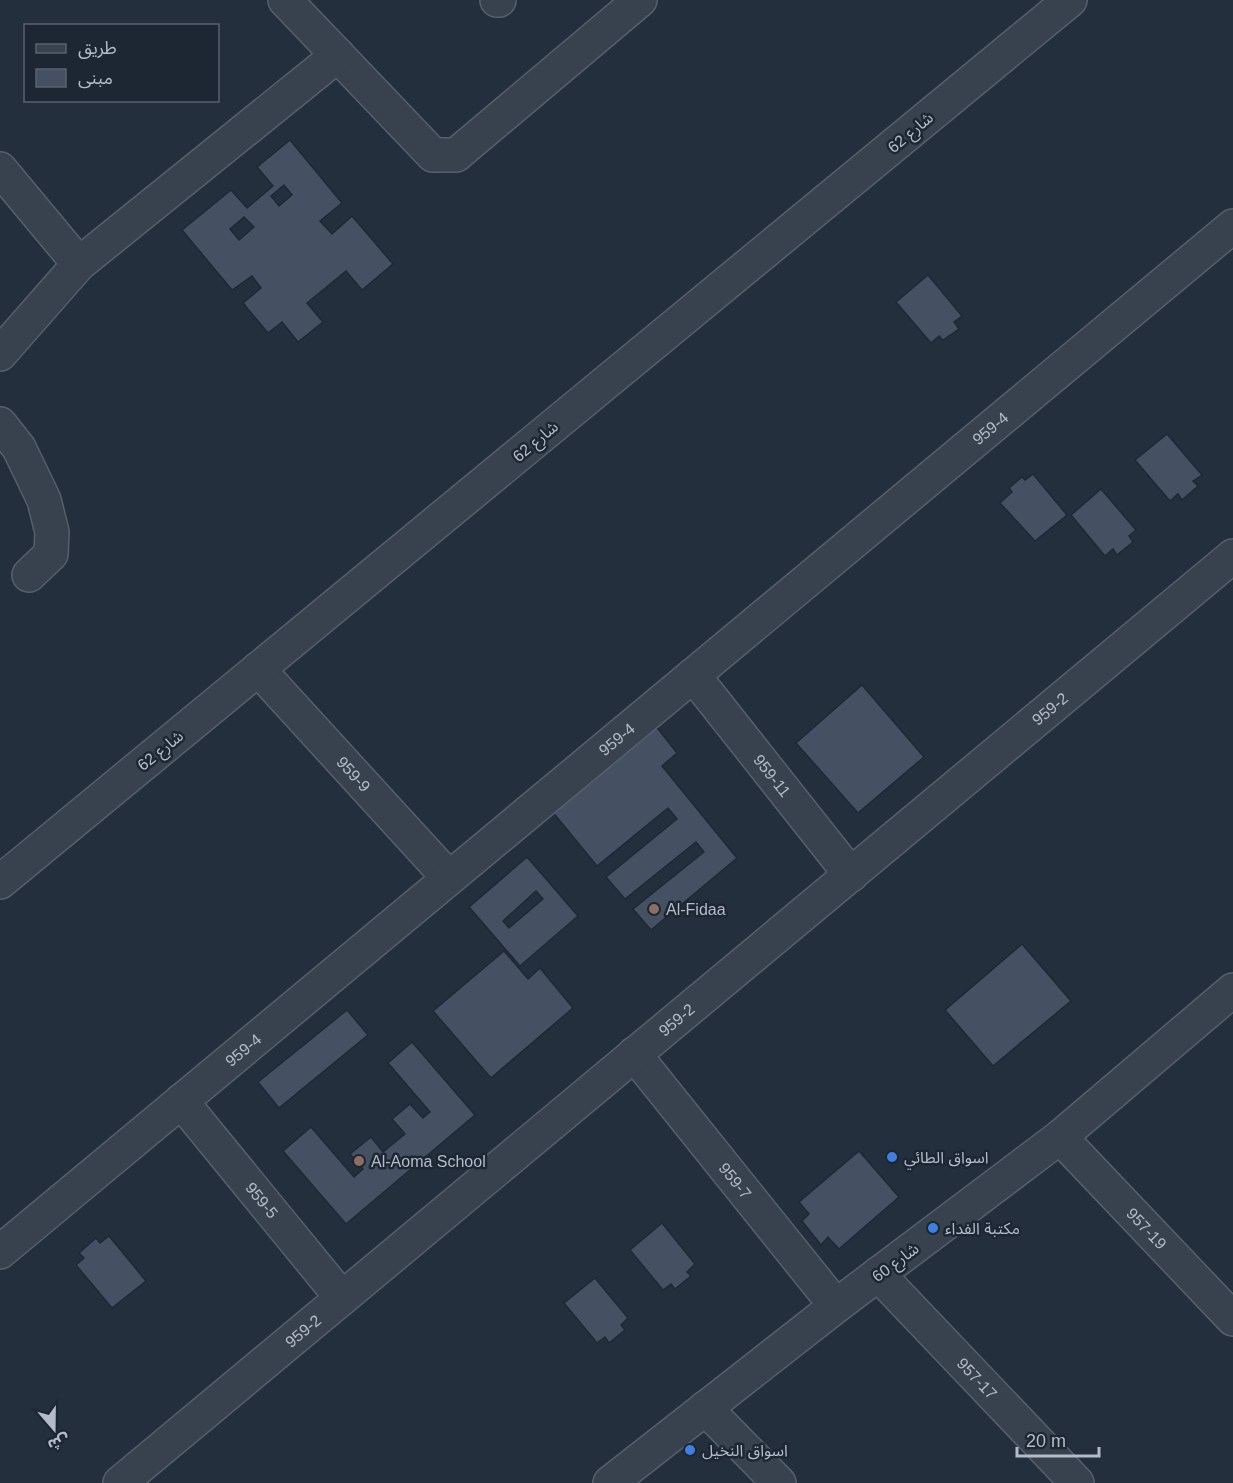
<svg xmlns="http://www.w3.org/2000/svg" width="1233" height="1483" font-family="Helvetica,'Noto Sans Arabic',sans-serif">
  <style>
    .building { fill: #455162; stroke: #1f2835; stroke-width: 1.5; fill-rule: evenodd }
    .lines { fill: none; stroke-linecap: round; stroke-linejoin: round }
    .minor-casing { stroke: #565f6c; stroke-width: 36 }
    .minor { stroke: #38414e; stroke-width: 33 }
    .education-dot { fill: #8d6e63; stroke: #1d2633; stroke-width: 2 }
    .shop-dot { fill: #3f7fe0; stroke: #1d2633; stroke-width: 2 }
    .labels { text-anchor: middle; stroke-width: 5; stroke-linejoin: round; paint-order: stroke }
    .street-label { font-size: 16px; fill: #b4bcc9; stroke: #1d2633 }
    .poi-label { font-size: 16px; fill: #b4bcc9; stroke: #1d2633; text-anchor: start }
  </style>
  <rect width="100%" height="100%" fill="#242f3e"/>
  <g class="building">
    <path d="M290 140 342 203 320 221 332 234 352 216 393 264 362 290 346 271 307 303 323 322 298 342 282 322 268 333 243 303 261 288 252 276 232 290 182 230 231 190 247 208 273 186 257 167ZM284 185 292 195 279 206 271 196ZM244 217 254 227 239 240 230 229Z"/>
    <polygon points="928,275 962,316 954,322 959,329 943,340 939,336 931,343 896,302"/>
    <polygon points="1167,434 1202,475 1193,481 1198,486 1182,500 1178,494 1170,501 1135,460"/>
    <polygon points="1033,474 1067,515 1035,541 1000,503 1012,492 1009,488 1022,477 1025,480"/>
    <polygon points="1101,489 1136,530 1129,536 1133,542 1117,555 1113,549 1105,556 1071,515"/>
    <polygon points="862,685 924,757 858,813 796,743"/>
    <polygon points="655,725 677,753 662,766 737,858 651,930 633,909 704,852 696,842 625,899 606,877 677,819 668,808 597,866 551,810"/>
    <path d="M527 857 578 916 520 966 469 907ZM536 891 543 899 509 928 503 921Z"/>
    <polygon points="1022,944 1071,1001 993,1066 945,1010"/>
    <polygon points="504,951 528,979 540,968 573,1008 491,1078 433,1011"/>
    <polygon points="347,1010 368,1035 279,1108 258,1082"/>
    <polygon points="412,1042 475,1115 346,1224 283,1151 311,1127 354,1177 363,1169 350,1154 371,1137 383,1152 405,1134 392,1119 410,1104 423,1118 430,1112 388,1063"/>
    <polygon points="859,1151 899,1197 839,1249 828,1237 821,1245 802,1221 809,1214 799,1202"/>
    <polygon points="662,1223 695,1264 687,1272 691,1276 675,1289 671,1284 663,1290 630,1250"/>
    <polygon points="109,1236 146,1281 112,1308 76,1265 84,1258 79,1253 96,1238 100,1243"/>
    <polygon points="595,1278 628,1318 621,1325 625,1330 609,1343 605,1337 597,1343 564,1303"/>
  </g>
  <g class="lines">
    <defs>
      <g id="minor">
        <polyline points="285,0 433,155 456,155 640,0"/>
        <polyline points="497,0 499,0"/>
        <polyline points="0,169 79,264"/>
        <polyline points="0,354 79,264 338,55"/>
        <polyline points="0,424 19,448 44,500 52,532 51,554 29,575"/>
        <path id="s1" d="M258 669 449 878"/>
        <path id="s2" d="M693 675 851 875"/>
        <polyline points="0,882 1070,0"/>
        <path id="s3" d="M634 1054 836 1306"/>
        <path id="s4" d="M181 1101 342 1298"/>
        <path id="s5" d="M1060 1137 1233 1319"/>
        <path id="s6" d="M0 1252 1233 226"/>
        <path id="s7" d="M878 1274 1077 1483"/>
        <polyline points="705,1408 779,1483"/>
        <path id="s8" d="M120 1483 1233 556"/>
        <polyline points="610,1483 836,1306 1060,1137 1233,990"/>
      </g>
    </defs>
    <use href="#minor" class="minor-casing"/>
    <use href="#minor" class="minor"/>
  </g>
  <g class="education-dot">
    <circle cx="654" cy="909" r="6"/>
    <circle cx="359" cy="1161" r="6"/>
  </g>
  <g class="shop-dot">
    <circle cx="892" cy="1157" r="6"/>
    <circle cx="933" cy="1228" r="6"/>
    <circle cx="690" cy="1450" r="6"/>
  </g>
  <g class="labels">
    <g class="street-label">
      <text transform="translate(910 132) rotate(-40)" y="6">شارع 62</text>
      <text dy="6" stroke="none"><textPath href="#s6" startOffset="1288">959-4</textPath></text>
      <text transform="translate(535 441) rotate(-40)" y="6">شارع 62</text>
      <text dy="6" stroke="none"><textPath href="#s8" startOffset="1210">959-2</textPath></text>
      <text dy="6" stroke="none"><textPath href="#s6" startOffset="802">959-4</textPath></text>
      <text transform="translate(160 750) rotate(-39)" y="6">شارع 62</text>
      <text dy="6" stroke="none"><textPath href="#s1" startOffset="142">959-9</textPath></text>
      <text dy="6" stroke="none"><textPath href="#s2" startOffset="128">959-11</textPath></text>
      <text dy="6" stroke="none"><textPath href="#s8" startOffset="724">959-2</textPath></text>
      <text dy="6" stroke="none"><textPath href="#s6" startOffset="316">959-4</textPath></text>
      <text dy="6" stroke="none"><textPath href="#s3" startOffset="162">959-7</textPath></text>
      <text dy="6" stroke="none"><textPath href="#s4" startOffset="128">959-5</textPath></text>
      <text dy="6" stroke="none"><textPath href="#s5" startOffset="126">957-19</textPath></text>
      <text transform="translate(895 1262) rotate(-37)" y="6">شارع 60</text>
      <text dy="6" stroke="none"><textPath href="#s8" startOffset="238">959-2</textPath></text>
      <text dy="6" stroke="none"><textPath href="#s7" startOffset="144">957-17</textPath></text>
    </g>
    <g class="poi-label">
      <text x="666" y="915">Al-Fidaa</text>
      <text x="904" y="1163">اسواق الطائي</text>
      <text x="371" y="1167">Al-Aoma School</text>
      <text x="945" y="1234">مكتبة الفداء</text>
      <text x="702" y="1456">اسواق النخيل</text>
    </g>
  </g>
  <rect x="24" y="24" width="195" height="78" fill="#1d2633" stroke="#59626f" stroke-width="1.5"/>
  <rect x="36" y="44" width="30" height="9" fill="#38414e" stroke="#59626f" stroke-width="1.5"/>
  <text x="78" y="54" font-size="18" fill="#b4bcc9">طريق</text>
  <rect x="36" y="69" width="30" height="18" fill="#455162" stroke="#59626f" stroke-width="1.5"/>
  <text x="78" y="84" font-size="18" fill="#b4bcc9">مبنى</text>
  <g transform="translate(54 1429) rotate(160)" stroke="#1d2633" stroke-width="4.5" paint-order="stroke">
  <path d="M0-4.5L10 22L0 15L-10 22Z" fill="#b4bcc9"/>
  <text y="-9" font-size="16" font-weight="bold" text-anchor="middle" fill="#b4bcc9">ش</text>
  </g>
  <path d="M1017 1447v9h82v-9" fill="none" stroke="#b4bcc9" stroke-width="3"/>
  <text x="1026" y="1447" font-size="18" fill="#b4bcc9" stroke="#1d2633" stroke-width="4.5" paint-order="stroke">20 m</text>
</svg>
